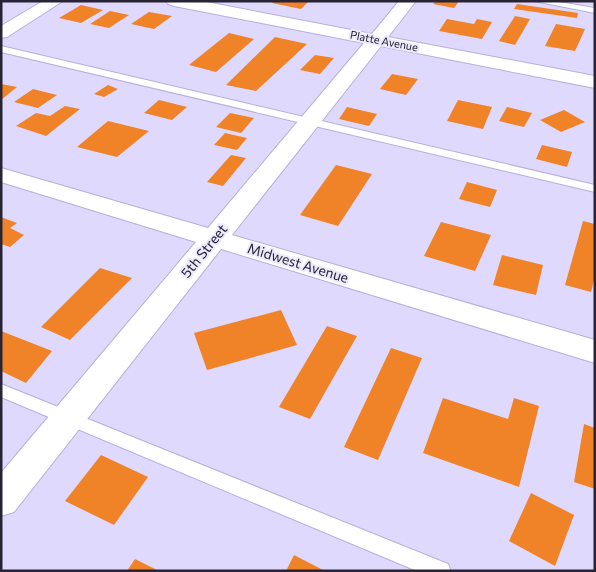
<svg xmlns="http://www.w3.org/2000/svg" width="596" height="572" font-family="Commissioner,sans-serif">
  <style>
    .building { fill: #f08228 }
    .lines { fill: none; stroke-linecap: round; stroke-linejoin: round }
    .service-casing { stroke: #b7aeda; stroke-width: 2 }
    .minor-casing { stroke: #b7aeda; stroke-width: 2 }
    .service { fill: #fff; fill-rule: evenodd }
    .minor { fill: #fff; fill-rule: evenodd }
    .labels { text-anchor: middle; stroke-width: 4; stroke-linejoin: round; paint-order: stroke }
    .far-street-label { font-size: 11px; fill: #282435; stroke: #ede9fc }
    .street-label { font-size: 14px; fill: #282435; stroke: #ede9fc }
  </style>
  <rect width="100%" height="100%" fill="#e0d9fe"/>
  <g class="building">
    <polygon points="274,1 309,1 301,9 272,3"/>
    <polygon points="436,1 459,1 454,8 433,4"/>
    <polygon points="517,4 578,13 577,18 514,9"/>
    <polygon points="81,5 103,10 81,23 59,18"/>
    <polygon points="110,11 129,15 109,28 90,24"/>
    <polygon points="149,12 172,16 154,29 131,24"/>
    <polygon points="515,16 530,19 515,45 499,41"/>
    <polygon points="447,19 474,24 477,19 492,22 482,39 439,31"/>
    <polygon points="556,24 585,29 575,51 545,46"/>
    <polygon points="229,33 254,39 216,72 189,65"/>
    <polygon points="275,37 307,44 256,91 226,85"/>
    <polygon points="315,55 334,58 320,74 300,70"/>
    <polygon points="392,74 418,79 406,95 380,89"/>
    <polygon points="1,84 17,87 1,100"/>
    <polygon points="108,85 118,89 104,97 94,94"/>
    <polygon points="33,89 57,95 38,108 14,102"/>
    <polygon points="159,100 187,107 172,120 144,113"/>
    <polygon points="458,100 492,107 483,129 447,121"/>
    <polygon points="65,106 80,109 46,136 16,126 36,113 50,116"/>
    <polygon points="347,107 377,114 369,126 339,119"/>
    <polygon points="507,107 532,113 524,127 499,121"/>
    <polygon points="564,110 585,122 561,132 540,120"/>
    <polygon points="230,113 254,118 241,133 216,127"/>
    <polygon points="108,121 149,131 117,157 77,147"/>
    <polygon points="225,133 247,138 237,150 214,145"/>
    <polygon points="542,145 572,152 567,167 536,159"/>
    <polygon points="231,155 246,158 223,186 207,182"/>
    <polygon points="336,165 372,174 338,226 300,215"/>
    <polygon points="467,182 497,190 490,207 459,199"/>
    <polygon points="1,217 17,223 10,228 24,235 10,247 1,244"/>
    <polygon points="583,221 595,224 595,276 591,292 565,285"/>
    <polygon points="441,222 491,235 475,271 424,256"/>
    <polygon points="502,255 543,265 536,295 493,285"/>
    <polygon points="100,268 132,278 70,340 41,327"/>
    <polygon points="281,310 297,345 207,370 194,333"/>
    <polygon points="327,326 357,336 310,419 279,407"/>
    <polygon points="1,331 52,351 26,383 1,371"/>
    <polygon points="391,348 422,358 378,460 344,447"/>
    <polygon points="443,398 508,419 514,398 539,406 519,487 423,453"/>
    <polygon points="584,424 595,428 595,489 574,482"/>
    <polygon points="101,455 148,477 114,525 65,501"/>
    <polygon points="531,493 574,515 555,566 509,541"/>
    <polygon points="294,555 325,571 286,571"/>
    <polygon points="135,559 159,571 127,571"/>
  </g>
  <g class="lines">
    <defs>
      <g id="service">
        <polygon points="534,1 553,1 595,8 595,13"/>
        <polygon points="1,46 595,185 595,192 1,52"/>
        <polygon points="1,384 448,564 451,571 417,571 1,397"/>
      </g>
      <g id="minor">
        <polygon points="43,1 63,1 7,37 1,38 1,26"/>
        <polygon points="166,1 201,1 372,34 399,1 416,1 388,37 595,76 595,88 381,46 232,235 595,340 595,363 221,249 14,512 1,516 1,473 196,242 1,182 1,168 208,228 364,43 174,6 168,4"/>
      </g>
    </defs>
    <use href="#service" class="service-casing"/>
    <use href="#minor" class="minor-casing"/>
    <use href="#service" class="service"/>
    <use href="#minor" class="minor"/>
  </g>
  <g class="labels">
    <g class="far-street-label">
      <text transform="translate(384 41) rotate(11)" y="4">Platte Avenue</text>
    </g>
    <g class="street-label">
      <text transform="translate(204 251) rotate(-51)" y="5">5th Street</text>
      <text transform="translate(298 263) rotate(17)" y="5">Midwest Avenue</text>
    </g>
  </g>
  <rect width="596" height="572" fill="none" stroke="#282435" stroke-width="5"/>
</svg>
